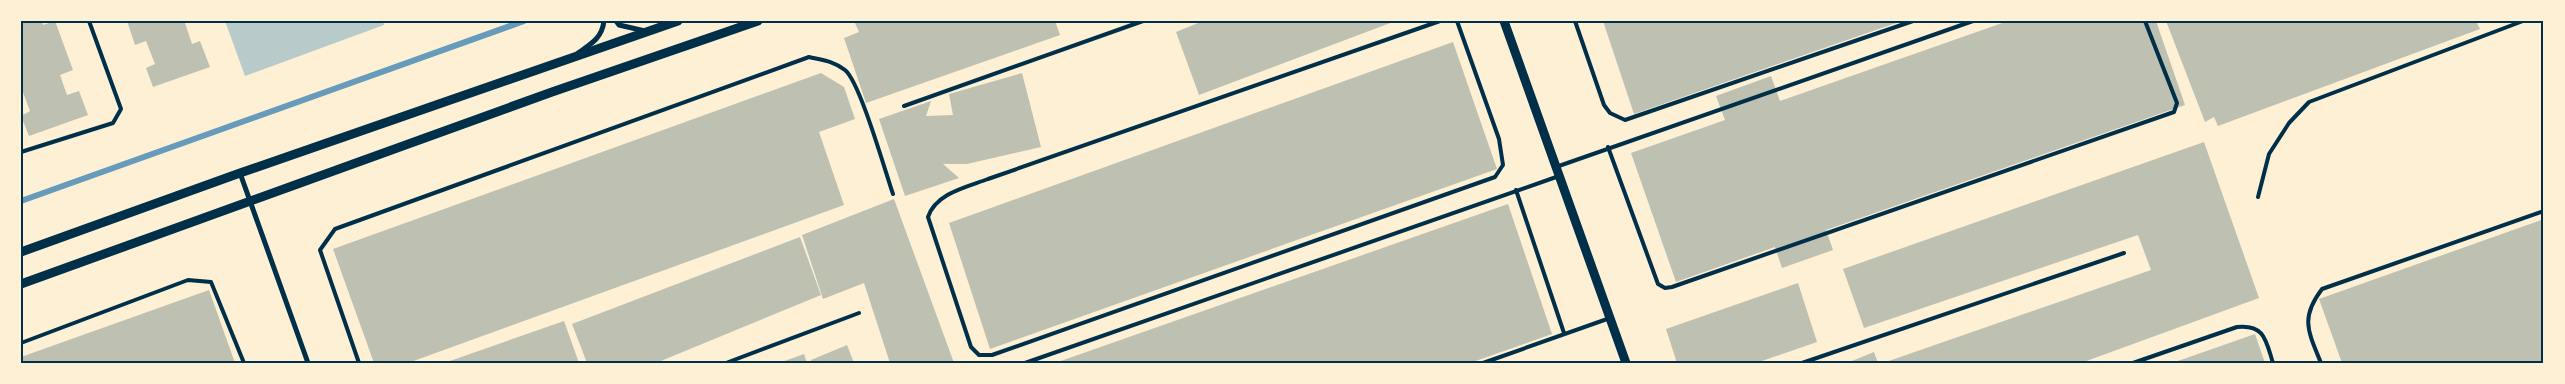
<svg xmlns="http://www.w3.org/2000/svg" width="2565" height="384" font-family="'Noto Sans',sans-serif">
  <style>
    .green { fill: #b9caca }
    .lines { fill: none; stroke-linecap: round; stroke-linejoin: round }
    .stream { stroke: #669bbc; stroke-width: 6 }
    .building { fill: #bec0b2 }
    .service { stroke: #003049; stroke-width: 4 }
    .minor { stroke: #003049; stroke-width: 5 }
    .tertiary { stroke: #003049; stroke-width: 9 }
    .neatline { fill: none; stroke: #003049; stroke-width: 2 }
  </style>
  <rect width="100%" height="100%" fill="#fdf0d5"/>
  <polygon class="green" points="225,21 383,21 384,25 245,76"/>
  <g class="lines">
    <polyline class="stream" points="21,201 524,21"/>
  </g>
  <g class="building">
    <polygon points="21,21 42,21 43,25 55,21 73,70 60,75 67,95 79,91 88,115 29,136 21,116 30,111 21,87"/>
    <polygon points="127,21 190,21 185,23 192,44 200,41 210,67 153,87 146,68 155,64 146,41 135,45"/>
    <polygon points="861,21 1055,21 1060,35 866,103 844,38 859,32 855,23"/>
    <polygon points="1203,21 1393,21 1393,22 1199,95 1176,32"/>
    <polygon points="1603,21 1899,21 1899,22 1634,114"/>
    <polygon points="2008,21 2156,21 2185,105 1826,230 1833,250 1782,268 1775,247 1676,282 1631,153 1725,120 1716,96 1771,76 1780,101"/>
    <polygon points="2166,21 2476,21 2480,29 2218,126 2214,117 2205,122"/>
    <polygon points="1453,42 1497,169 990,349 949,223"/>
    <polygon points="821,73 844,87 855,119 819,132 844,205 408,363 374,363 333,249"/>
    <polygon points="1022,73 1041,147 967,164 943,164 959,178 905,196 879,119 931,101 926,116 953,115 949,94"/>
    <polygon points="2204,142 2259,298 2081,363 1883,363 2151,270 2138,235 1864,328 1843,269"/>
    <polygon points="894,199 954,363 890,363 864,283 823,299 802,235"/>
    <polygon points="1508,204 1552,334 1470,363 1055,363"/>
    <polygon points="2544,219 2544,363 2342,363 2319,299"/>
    <polygon points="800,237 821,295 656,363 587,363 572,324"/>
    <polygon points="1798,283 1817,342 1756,363 1677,363 1666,329"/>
    <polygon points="209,290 235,363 21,363 21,357"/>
    <polygon points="564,321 579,363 447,363 447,362"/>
    <polygon points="2255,334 2265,363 2175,363 2175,362"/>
    <polygon points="847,345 854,363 812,363 811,360"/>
    <polygon points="1874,352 1878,363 1847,363"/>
    <polygon points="804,354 807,363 779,363"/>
  </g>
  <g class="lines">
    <g class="service">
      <path d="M1440 21 988 179C967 187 936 193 928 217L971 347 979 355H992L1495 177 1503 165 1499 139 1457 21"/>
      <polyline points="1575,21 1604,105 1610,113 1625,120 1913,21"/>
      <polyline points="904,106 1143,21"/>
      <polyline points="1608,147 1658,284 1665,288 1672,287 2174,112 2177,103 2145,21"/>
      <polyline points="21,152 113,123 121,109 89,21"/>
      <polyline points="1556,167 1973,21"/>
      <polyline points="1516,190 1564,333"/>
      <polyline points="2258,197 2269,154 2289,123 2309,102 2523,21"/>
      <polyline points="21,343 188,280 211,282 244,363"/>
      <path d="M359 363 320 250 335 229 809 57C822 60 834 61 845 70 860 82 885 171 893 194"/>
      <polyline points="726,363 859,313"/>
      <polyline points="1025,363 1559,176"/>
      <polyline points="1483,363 1610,318"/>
      <polyline points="1802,363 2124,253"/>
      <path d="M2133 363 2237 327C2265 324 2266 341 2273 363"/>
      <path d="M2321 363C2308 331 2300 318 2322 289L2544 211"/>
    </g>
    <g class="minor">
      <polyline points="616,21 619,25 645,31"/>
      <path d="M578 53C591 44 602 38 604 21"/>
      <polyline points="240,173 308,363"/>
    </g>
    <g class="tertiary">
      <polyline points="1504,21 1626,363"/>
      <polyline points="21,252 240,173 678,21"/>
      <polyline points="21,284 552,92 758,21"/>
    </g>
  </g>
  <rect width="2565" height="384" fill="none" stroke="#fdf0d5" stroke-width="45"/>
  <rect x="22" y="22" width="2520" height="340" class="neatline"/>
</svg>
